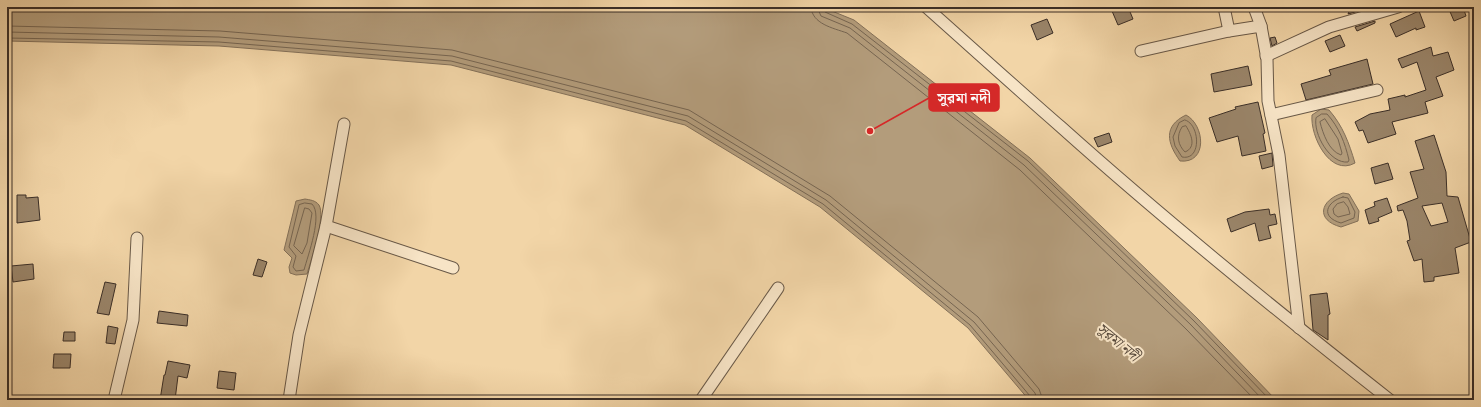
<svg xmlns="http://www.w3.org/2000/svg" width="1481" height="407" font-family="'IM FELL French Canon','Noto Serif Bengali',serif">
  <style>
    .water { fill: #b39c7b; stroke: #837059 }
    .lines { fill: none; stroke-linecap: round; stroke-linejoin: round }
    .shore { stroke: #766551; stroke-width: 1 }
    .building { fill: #9a856a; stroke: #3a2e27; fill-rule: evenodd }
    .minor-casing { stroke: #685847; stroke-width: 13 }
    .minor { stroke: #f7e4c6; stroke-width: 11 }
    .labels { text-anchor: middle; stroke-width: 4; stroke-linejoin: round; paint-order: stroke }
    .water-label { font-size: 15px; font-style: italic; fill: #584a3c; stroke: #f7e4c6 }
    .leader { fill: none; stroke: #d62828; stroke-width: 1.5 }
    .callout-dot { fill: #d62828; stroke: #f7e4c6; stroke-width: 1.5 }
    .callout { fill: #d62828; stroke: #d62828; stroke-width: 1.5 }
    .callout-label { font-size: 15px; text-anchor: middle; font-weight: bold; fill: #fff }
  </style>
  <rect width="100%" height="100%" fill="#f2d5a7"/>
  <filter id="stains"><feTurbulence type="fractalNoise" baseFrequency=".005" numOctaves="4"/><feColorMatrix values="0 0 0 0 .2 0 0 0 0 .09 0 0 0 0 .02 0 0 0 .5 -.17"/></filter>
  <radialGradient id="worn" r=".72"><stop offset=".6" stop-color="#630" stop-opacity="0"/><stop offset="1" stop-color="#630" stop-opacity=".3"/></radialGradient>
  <g class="water">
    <polygon points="7,7 822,7 854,20 1030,158 1197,318 1276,400 1029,400 968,328 820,207 685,125 451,65 219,46 7,41"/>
    <path d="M1321 109 1329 110C1343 126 1349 143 1355 163 1330 177 1310 136 1312 115Z"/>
    <path d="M1186 115C1205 125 1208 164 1180 161 1167 143 1163 126 1186 115Z"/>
    <path d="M1343 193 1349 194 1359 211 1358 221 1341 227C1315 220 1320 200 1343 193Z"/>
    <path d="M305 199C310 200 315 200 319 205 326 217 311 260 307 274L296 275 290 273 289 267 292 258 284 250 296 201Z"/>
  </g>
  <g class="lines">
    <g class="shore">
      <path d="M811 7C812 24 833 28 847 33L1020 170 1186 329 1255 400"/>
      <polyline points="817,7 821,16 850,28 1024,165 1191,325 1263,400"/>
      <polyline points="822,7 825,12 852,24 1028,161 1194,321 1270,400"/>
      <polyline points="7,26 220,31 452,50 689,110 830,196 978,317 1039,389 1043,400"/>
      <polyline points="7,32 219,37 452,56 688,116 826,200 974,322 1035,393 1037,400"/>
      <polyline points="7,38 219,42 451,61 686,121 823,204 970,325 1030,396 1032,400"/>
      <path d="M1322 114H1327C1339 127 1345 143 1349 160L1348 162C1330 164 1313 134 1316 118Z"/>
      <path d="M1325 119 1338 139 1342 153 1341 155C1329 151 1323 134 1320 122Z"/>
      <path d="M1185 120C1200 124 1202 161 1182 157L1175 146 1173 137 1179 123Z"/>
      <path d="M1186 126C1191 134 1197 147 1185 152 1178 145 1176 136 1182 127Z"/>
      <path d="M1343 197 1348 198 1355 212 1354 218 1341 223C1320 217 1326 202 1343 197Z"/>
      <polygon points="1344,202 1348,207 1350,214 1338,217 1334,214 1333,209 1337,204"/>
      <path d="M305 203 312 204C323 215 308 255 304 270L296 271 293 267 296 256 289 247 299 205Z"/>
      <polygon points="305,208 309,209 312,213 307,243 302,254 294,246"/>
    </g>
  </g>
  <g class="building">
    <polygon points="1122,7 1128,7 1133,19 1118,25 1112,11"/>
    <polygon points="1351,7 1369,7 1369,8 1348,14"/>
    <polygon points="1448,7 1463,7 1466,16 1454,21"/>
    <polygon points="1419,11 1425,27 1416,30 1416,28 1396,37 1390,24"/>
    <polygon points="1047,19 1053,33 1037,40 1031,25"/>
    <polygon points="1375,21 1375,23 1357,31 1355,27"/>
    <polygon points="1340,35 1345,46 1330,52 1325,41"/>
    <polygon points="1275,37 1277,43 1272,46 1270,38"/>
    <polygon points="1431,47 1433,56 1448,52 1454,70 1436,77 1443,96 1425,102 1428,113 1392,122 1396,134 1368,143 1363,130 1359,131 1355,122 1370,114 1390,110 1388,99 1405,95 1405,97 1426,90 1417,62 1402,68 1398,59"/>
    <polygon points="1367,59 1373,84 1306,100 1301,84 1331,75 1329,70"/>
    <polygon points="1248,66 1252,85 1214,92 1211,74"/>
    <polygon points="1258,102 1265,133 1263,134 1266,151 1242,156 1238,136 1217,142 1209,118 1236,109 1235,107"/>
    <polygon points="1109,133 1112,142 1098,147 1094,138"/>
    <path d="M1434 135 1446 172 1447 196 1458 197 1471 242 1455 248 1459 273 1434 277V281L1424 282 1422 259 1414 261 1407 241 1410 240 1407 221 1403 210 1398 211 1397 206 1418 198 1410 172 1424 169 1415 141ZM1442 203 1448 222 1431 226 1422 206Z"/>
    <polygon points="1272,153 1273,166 1262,169 1259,156"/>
    <polygon points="1388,163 1393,179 1375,184 1371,168"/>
    <polygon points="17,195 26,195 26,198 38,197 40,220 17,223"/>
    <polygon points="1387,198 1392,212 1378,218 1379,221 1369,224 1365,210 1375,206 1374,202"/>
    <polygon points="1269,209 1270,215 1275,214 1277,224 1268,226 1271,238 1259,241 1255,223 1231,232 1227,219 1245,212"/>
    <polygon points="258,259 267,262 262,277 253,275"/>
    <polygon points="33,264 34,279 13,282 11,266"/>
    <polygon points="105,282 116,284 109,315 97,313"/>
    <polygon points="1327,293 1330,314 1328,315 1328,340 1313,330 1310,295"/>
    <polygon points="159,311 188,315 187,326 157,323"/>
    <polygon points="108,326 118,328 115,344 106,343"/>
    <polygon points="64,332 75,332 75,341 63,341"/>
    <polygon points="54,354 71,354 70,368 53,368"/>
    <polygon points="168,361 190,365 187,378 178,376 175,400 160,400 164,375 165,375"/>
    <polygon points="219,371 236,373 234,390 217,388"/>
  </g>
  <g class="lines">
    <defs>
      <g id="minor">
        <path d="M926 7C971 47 1015 87 1061 127 1167 222 1278 312 1390 400"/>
        <polyline points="1224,7 1229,31 1261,26 1267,59 1268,101 1279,155 1299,328"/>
        <polyline points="1254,7 1261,26"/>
        <polyline points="1141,51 1229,31"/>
        <polyline points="1266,56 1329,27 1398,7"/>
        <polyline points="1271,115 1377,90"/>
        <polyline points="326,226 453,268"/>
        <polyline points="114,400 133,320 137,238"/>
        <polyline points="289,400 299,335 326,226 344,124"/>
        <polyline points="701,400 778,288"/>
      </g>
    </defs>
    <use href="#minor" class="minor-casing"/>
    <use href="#minor" class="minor"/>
  </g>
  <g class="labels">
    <g class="water-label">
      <text transform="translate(1118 342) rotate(40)" y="5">সুরমা নদী</text>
    </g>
  </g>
  <path class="leader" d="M870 131L929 98"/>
  <circle class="callout-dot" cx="870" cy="131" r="4"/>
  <rect class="callout" x="929" y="84" width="70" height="27" rx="4"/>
  <g class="callout-label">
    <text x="964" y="103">সুরমা নদী</text>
  </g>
  <rect width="1481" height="407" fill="none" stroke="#f2d5a7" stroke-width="24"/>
  <rect x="8" y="8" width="1465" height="391" fill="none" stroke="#3a2e27" stroke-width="2"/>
  <rect x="12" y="12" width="1457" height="383" fill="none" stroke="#3a2e27"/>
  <rect width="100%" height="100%" filter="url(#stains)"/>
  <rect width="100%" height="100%" fill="url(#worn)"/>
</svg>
